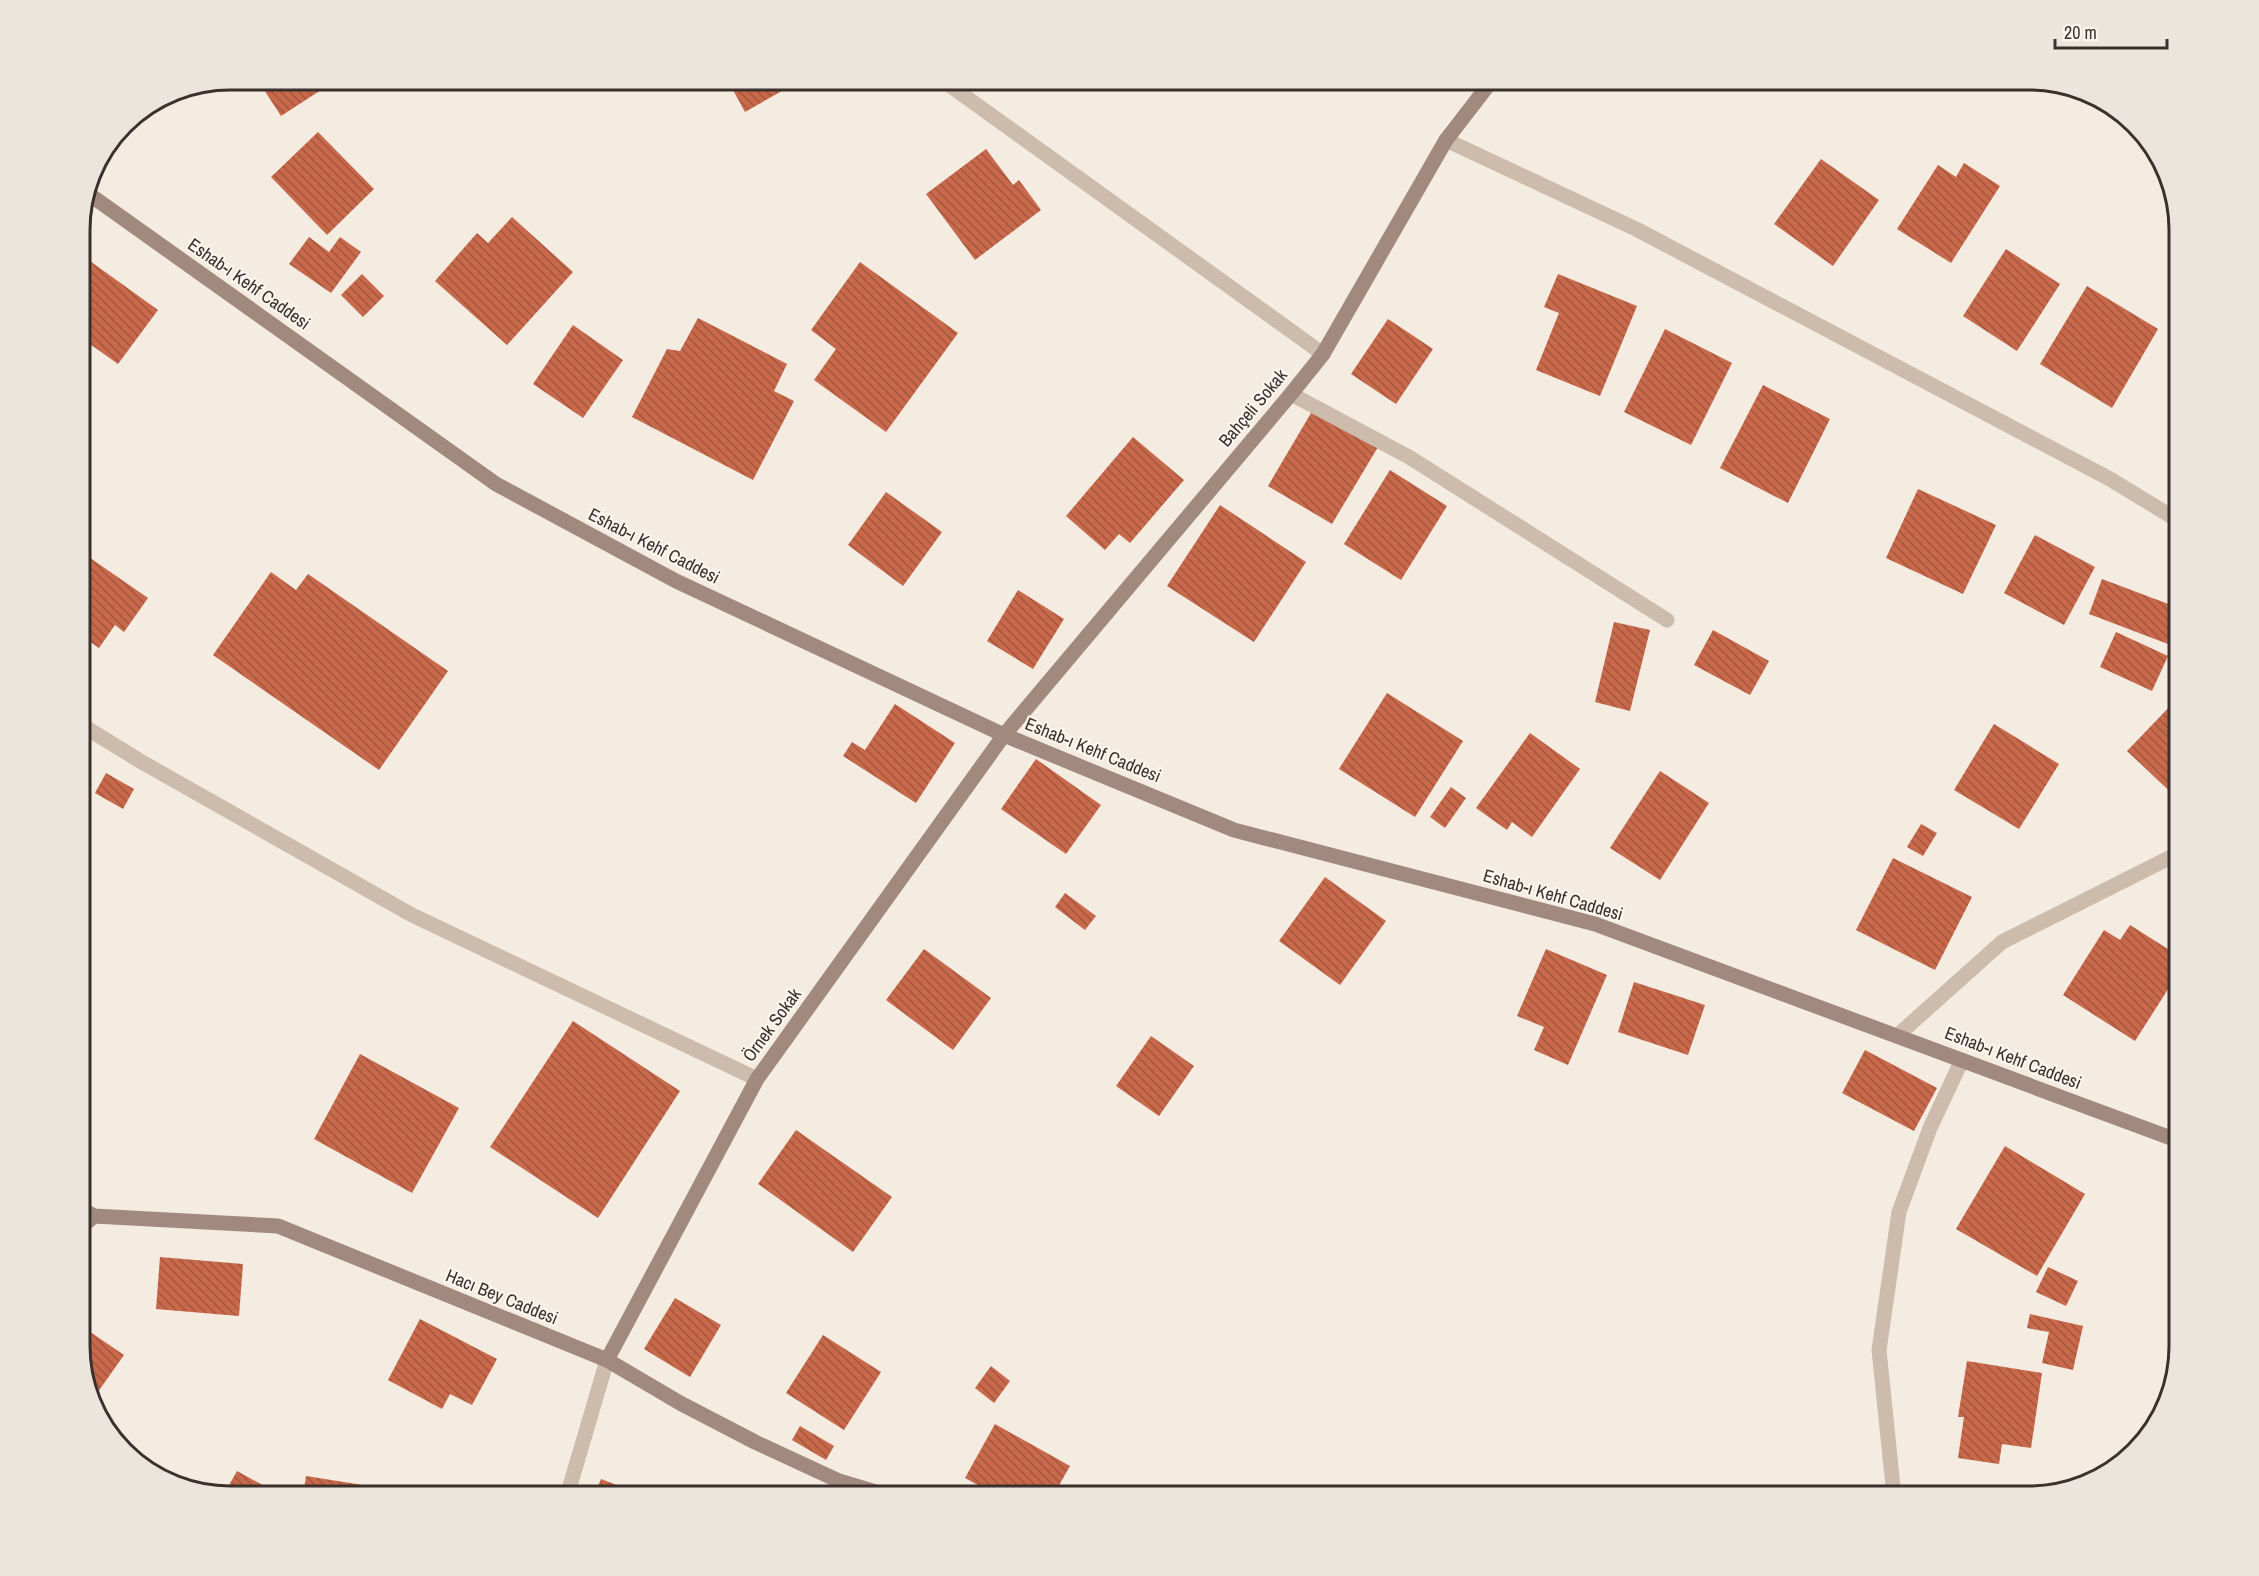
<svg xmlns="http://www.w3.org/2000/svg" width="2259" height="1576" font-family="'Archivo Narrow',sans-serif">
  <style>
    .building { fill: url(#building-back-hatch) }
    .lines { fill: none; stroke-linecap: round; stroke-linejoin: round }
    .street { stroke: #cdbbac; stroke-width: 15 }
    .secondary { stroke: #a18a7d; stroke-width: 15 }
    .labels { text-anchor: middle; stroke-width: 4.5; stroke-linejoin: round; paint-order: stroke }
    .street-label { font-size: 18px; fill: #3b302b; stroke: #fbf5ee }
    .rim { fill: none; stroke: #3b302b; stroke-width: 3 }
  </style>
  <defs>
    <pattern id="building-back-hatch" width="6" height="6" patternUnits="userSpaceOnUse" patternTransform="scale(1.5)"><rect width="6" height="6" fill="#c8694b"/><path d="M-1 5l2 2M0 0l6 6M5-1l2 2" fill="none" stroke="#a4573f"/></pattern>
  </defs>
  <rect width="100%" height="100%" fill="#f4ebe1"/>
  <g class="building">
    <polygon points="257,79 338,79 281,116"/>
    <polygon points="727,79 803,79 745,112"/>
    <polygon points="318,132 374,189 327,235 271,177"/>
    <polygon points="986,149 1013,185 1019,180 1041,210 975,260 926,194"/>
    <polygon points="1821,159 1879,200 1833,266 1774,224"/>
    <polygon points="1964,163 2000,186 1951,263 1897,229 1938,165 1956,177"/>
    <polygon points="512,217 573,272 507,345 435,281 477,233 488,243"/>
    <polygon points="309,237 329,252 340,237 361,252 331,293 289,264"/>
    <polygon points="2006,249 2060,284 2017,351 1963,316"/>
    <polygon points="83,256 158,310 118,364 80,337 80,260"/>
    <polygon points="860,262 958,333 886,432 814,380 836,349 811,330"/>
    <polygon points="362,274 384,296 363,317 341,295"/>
    <polygon points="1558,274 1637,306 1600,396 1536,370 1559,313 1544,307"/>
    <polygon points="2087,286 2158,329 2112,408 2040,364"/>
    <polygon points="698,318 787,364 774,391 794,401 753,480 632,417 667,349 680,351"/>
    <polygon points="1388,319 1433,349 1396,404 1351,374"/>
    <polygon points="573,325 623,360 583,418 533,384"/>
    <polygon points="1665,329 1732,363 1691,445 1624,412"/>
    <polygon points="1763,385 1830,419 1788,503 1720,468"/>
    <polygon points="1314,408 1378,447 1332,524 1268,486"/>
    <polygon points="1133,437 1184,480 1130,543 1119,534 1105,550 1066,516"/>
    <polygon points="1390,470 1447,506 1401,580 1344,544"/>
    <polygon points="1918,489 1996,525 1963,594 1886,558"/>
    <polygon points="886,492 942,532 903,586 848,545"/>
    <polygon points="1220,505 1306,562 1254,642 1167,586"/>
    <polygon points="2035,535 2095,567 2064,625 2004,593"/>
    <polygon points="80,551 148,598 124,632 115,625 99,648 80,635"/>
    <polygon points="271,572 296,590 308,574 448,671 379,770 213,655"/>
    <polygon points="2102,579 2179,608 2168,644 2089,614"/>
    <polygon points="1018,590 1064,619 1033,669 987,641"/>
    <polygon points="1614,622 1650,630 1630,711 1595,702"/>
    <polygon points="1713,630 1769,661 1750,695 1694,665"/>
    <polygon points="2116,632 2168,656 2152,691 2100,667"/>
    <polygon points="1387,693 1463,741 1415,817 1339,769"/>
    <polygon points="2175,701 2179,705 2179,800 2127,751"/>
    <polygon points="895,704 955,743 916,803 843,756 852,742 865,750"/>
    <polygon points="1994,724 2059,764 2019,829 1954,790"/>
    <polygon points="1530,733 1580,769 1532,837 1512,822 1507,830 1476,808"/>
    <polygon points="1036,759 1101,805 1066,854 1001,809"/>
    <polygon points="1660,771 1709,803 1660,880 1610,848"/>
    <polygon points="106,773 134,789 123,809 95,793"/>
    <polygon points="1451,787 1466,798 1445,828 1430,817"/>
    <polygon points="1921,824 1937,833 1923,856 1907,847"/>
    <polygon points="1893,858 1972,897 1935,970 1856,930"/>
    <polygon points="1325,877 1386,921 1340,985 1279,941"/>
    <polygon points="1065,893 1096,916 1085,930 1055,907"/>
    <polygon points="2130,925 2179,956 2179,972 2135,1041 2063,995 2104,930 2120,940"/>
    <polygon points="924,949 991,998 953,1050 886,1000"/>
    <polygon points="1546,949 1607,975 1568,1065 1534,1050 1544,1027 1517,1016"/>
    <polygon points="1634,982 1705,1005 1688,1055 1618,1032"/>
    <polygon points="573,1021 680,1091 598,1218 490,1147"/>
    <polygon points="1151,1036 1194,1066 1159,1116 1116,1086"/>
    <polygon points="1865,1050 1937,1088 1914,1131 1842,1093"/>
    <polygon points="360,1054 459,1108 412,1193 314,1139"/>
    <polygon points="796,1130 892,1197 853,1252 758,1184"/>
    <polygon points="2005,1146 2085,1194 2037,1276 1956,1229"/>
    <polygon points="160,1257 243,1264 239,1316 156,1309"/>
    <polygon points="2048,1267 2078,1281 2066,1306 2036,1292"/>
    <polygon points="675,1298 721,1325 690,1377 644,1349"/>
    <polygon points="2030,1314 2083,1326 2073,1370 2042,1363 2049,1332 2027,1328"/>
    <polygon points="420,1319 497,1359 472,1405 450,1394 442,1409 388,1380"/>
    <polygon points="80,1325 124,1355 93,1399 80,1356"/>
    <polygon points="823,1335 881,1372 844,1430 786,1393"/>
    <polygon points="1967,1361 2042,1373 2031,1448 2002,1444 1999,1464 1958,1458 1964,1417 1958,1417"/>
    <polygon points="991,1366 1010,1381 994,1403 975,1388"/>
    <polygon points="995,1424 1070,1466 1053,1496 998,1496 965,1478"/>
    <polygon points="800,1426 834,1446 826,1460 792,1440"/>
    <polygon points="237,1471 268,1488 264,1496 245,1496 228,1487"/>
    <polygon points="306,1476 369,1486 367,1496 303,1496"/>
    <polygon points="601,1479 645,1496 594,1496"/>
  </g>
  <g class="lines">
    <g class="street">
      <polyline points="941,79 1323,354"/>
      <polyline points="1446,140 1636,229 2110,479 2179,521"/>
      <polyline points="1291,394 1409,457 1667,620"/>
      <polyline points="80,724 140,761 412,915 757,1079"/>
      <polyline points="1898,1035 2002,942 2179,853"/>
      <polyline points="567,1496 607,1360"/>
      <polyline points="1894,1496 1879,1350 1899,1212 1930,1128 1962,1060"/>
    </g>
    <g class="secondary">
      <polyline points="86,192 496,484 676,581 1004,735 1234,830 1595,924 2179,1141"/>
      <polyline points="80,1208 94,1216 278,1226 607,1360 680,1403 755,1442 839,1481 889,1496"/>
      <polyline points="80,1228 94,1216"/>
      <polyline points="607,1360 757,1079 1004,735 1291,394 1323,354 1446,140 1493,79"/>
    </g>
  </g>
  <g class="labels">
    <g class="street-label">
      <text transform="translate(249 284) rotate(35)" y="6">Eshab-ı Kehf Caddesi</text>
      <text transform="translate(1253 408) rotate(-50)" y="6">Bahçeli Sokak</text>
      <text transform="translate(654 546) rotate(27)" y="6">Eshab-ı Kehf Caddesi</text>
      <text transform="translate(1093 750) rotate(22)" y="6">Eshab-ı Kehf Caddesi</text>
      <text transform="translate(1553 895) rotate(16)" y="6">Eshab-ı Kehf Caddesi</text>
      <text transform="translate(772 1025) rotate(-54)" y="6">Örnek Sokak</text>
      <text transform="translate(2013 1058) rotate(21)" y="6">Eshab-ı Kehf Caddesi</text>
      <text transform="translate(502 1297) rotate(22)" y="6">Hacı Bey Caddesi</text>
    </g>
  </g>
  <path d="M0 0H2259V1576H0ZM230 90H2029A140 140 0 0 1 2169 230V1346A140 140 0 0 1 2029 1486H230A140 140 0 0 1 90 1346V230A140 140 0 0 1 230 90Z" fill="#ece5de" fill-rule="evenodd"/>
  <path class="rim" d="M230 90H2029A140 140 0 0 1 2169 230V1346A140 140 0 0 1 2029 1486H230A140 140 0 0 1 90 1346V230A140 140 0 0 1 230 90Z"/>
  <path d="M2055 39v9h112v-9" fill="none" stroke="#3b302b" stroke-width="3"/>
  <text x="2064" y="39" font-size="18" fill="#3b302b" stroke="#fbf5ee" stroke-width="4.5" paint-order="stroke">20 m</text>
</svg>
